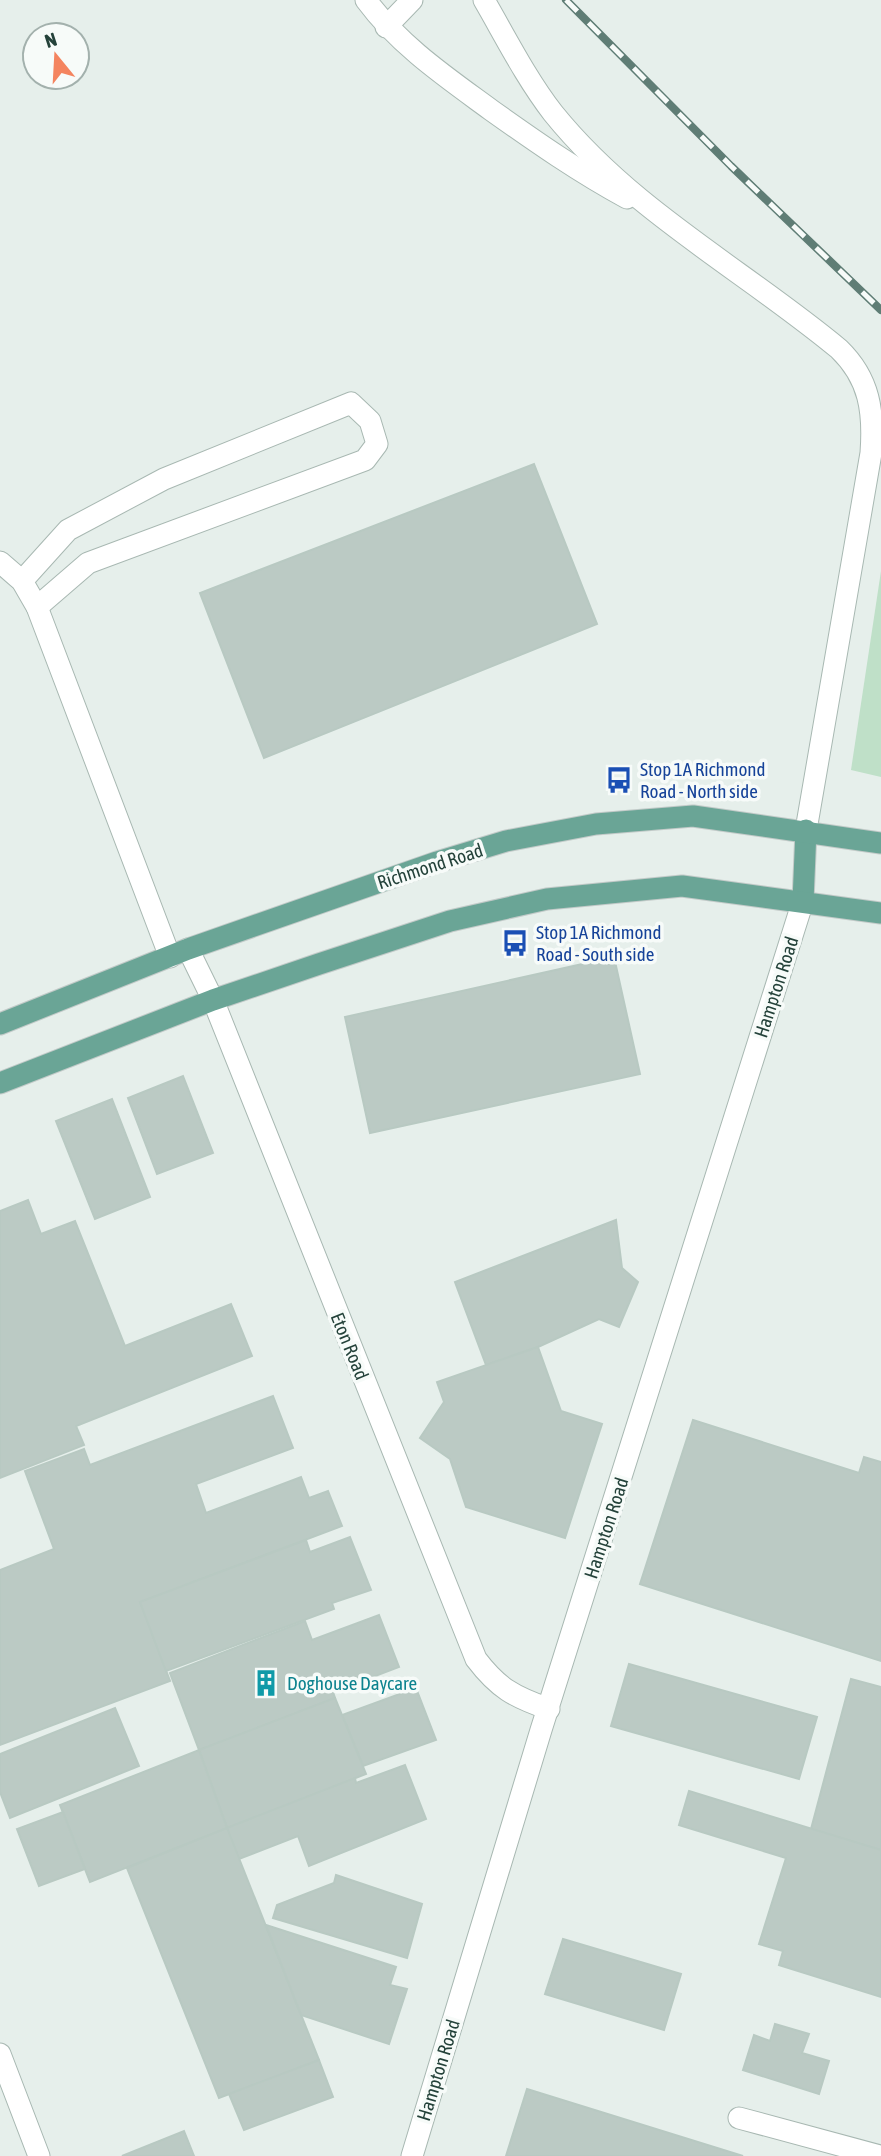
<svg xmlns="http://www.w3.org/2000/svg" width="881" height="2156" font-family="'Asap Condensed',sans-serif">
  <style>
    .green { fill: #bfe0c8 }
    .building { fill: #bbcac4; stroke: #b8c9c2; stroke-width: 2 }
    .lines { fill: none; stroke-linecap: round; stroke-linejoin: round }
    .minor-casing { stroke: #a8b8b2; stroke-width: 23 }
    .major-casing { stroke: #c2cac8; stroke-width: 23 }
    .minor { stroke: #fff; stroke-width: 21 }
    .major { stroke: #6aa596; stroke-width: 21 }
    .rail-casing { stroke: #5f7d75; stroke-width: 8 }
    .rail { stroke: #f7fbf9; stroke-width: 5; stroke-dasharray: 16; stroke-linecap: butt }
    .labels { text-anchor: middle; stroke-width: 7; stroke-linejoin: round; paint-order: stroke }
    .transit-label { font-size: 19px; fill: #164399; stroke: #f7fbf9; text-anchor: start }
    .street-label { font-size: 19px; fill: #24423a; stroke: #f7fbf9 }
    .culture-label { font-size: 19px; fill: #0d838f; stroke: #f7fbf9; text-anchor: start }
  </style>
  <rect width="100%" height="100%" fill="#e6efeb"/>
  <polygon class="green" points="881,571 881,777 851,770"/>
  <g class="building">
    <polygon points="534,464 597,624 264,758 200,593"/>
    <polygon points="614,957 640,1074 370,1133 345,1017"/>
    <polygon points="183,1076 213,1153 157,1174 128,1098"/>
    <polygon points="112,1099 150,1197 95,1219 56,1121"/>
    <polygon points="28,1200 41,1234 75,1221 125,1346 231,1304 252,1356 76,1426 84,1445 0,1478 0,1211"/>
    <polygon points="616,1220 622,1268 638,1282 619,1327 599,1319 538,1347 486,1365 455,1282"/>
    <polygon points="538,1347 561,1411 602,1424 565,1538 466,1507 450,1459 420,1438 444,1402 437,1382"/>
    <polygon points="273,1396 293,1448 196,1484 206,1513 301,1477 309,1498 328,1491 342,1526 140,1602 170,1681 0,1745 0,1570 54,1549 25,1471 84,1449 90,1465"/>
    <polygon points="693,1420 859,1473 864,1457 881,1462 881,1661 640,1584"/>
    <polygon points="350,1537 371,1590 332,1603 334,1609 166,1671 140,1602 306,1540 310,1552"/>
    <polygon points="379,1615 399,1667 333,1692 335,1698 199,1750 170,1673 305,1621 312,1640"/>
    <polygon points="629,1664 817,1717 799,1779 611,1726"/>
    <polygon points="851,1679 881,1687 881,1850 811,1829"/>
    <polygon points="416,1688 436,1740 363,1766 342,1715"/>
    <polygon points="335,1698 366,1774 227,1828 199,1750"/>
    <polygon points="115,1708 139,1766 10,1818 0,1792 0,1754"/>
    <polygon points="199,1750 227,1828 90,1882 60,1805"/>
    <polygon points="405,1765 426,1819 309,1866 298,1836 239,1859 227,1828 355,1778 356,1783"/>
    <polygon points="689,1791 881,1850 881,1997 779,1965 783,1951 759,1944 786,1858 679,1825"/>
    <polygon points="63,1812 85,1869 39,1886 17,1829"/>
    <polygon points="227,1828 319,2060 219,2098 127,1868"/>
    <polygon points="336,1875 422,1904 407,1958 273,1918 277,1905 334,1883"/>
    <polygon points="266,1925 396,1967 390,1985 407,1989 389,2044 301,2015"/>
    <polygon points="563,1939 681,1974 664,2030 545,1994"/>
    <polygon points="775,2024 809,2034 802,2053 829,2061 819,2094 743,2070 754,2035 770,2041"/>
    <polygon points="319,2060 333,2097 244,2130 229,2094"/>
    <polygon points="527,2089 743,2156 506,2156"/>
    <polygon points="184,2131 194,2156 122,2156"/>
  </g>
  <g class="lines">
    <defs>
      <g id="minor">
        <path d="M366 0C400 46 446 77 491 110 536 142 579 172 627 198"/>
        <path d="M484 0C506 38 526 78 553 113 632 211 744 270 839 349 870 379 874 412 871 453L806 830"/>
        <polyline points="386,27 412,0"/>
        <polyline points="0,562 22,581 37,607 170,957"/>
        <polyline points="22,581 68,530 164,479 351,403 370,421 377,444 365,460 88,563 37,607"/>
        <path d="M188 949 213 1000 476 1659C498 1688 514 1697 549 1709"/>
        <polyline points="0,2054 39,2156"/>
        <polyline points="739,2118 880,2156"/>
        <polyline points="412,2156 541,1730 803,901"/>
      </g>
      <g id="major">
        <polyline points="803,901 806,830"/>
        <polyline points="0,1024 188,949 437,862 506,841 596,824 693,816 881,843"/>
        <polyline points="0,1083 213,1000 319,964 450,921 547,899 682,886 881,913"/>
      </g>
    </defs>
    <use href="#minor" class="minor-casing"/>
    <use href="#major" class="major-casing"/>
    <use href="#minor" class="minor"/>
    <use href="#major" class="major"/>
    <defs>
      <polyline id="rail" points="566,0 731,166 881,310"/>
    </defs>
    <use href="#rail" class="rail-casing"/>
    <use href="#rail" class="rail"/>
  </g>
  <defs>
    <symbol id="bus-bare" viewBox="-9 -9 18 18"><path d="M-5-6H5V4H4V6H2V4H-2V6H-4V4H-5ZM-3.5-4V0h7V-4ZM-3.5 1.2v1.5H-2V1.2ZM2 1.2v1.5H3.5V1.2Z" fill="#1a4fb4" stroke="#f7fbf9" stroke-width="2.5" paint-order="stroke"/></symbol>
    <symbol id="building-bare" viewBox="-9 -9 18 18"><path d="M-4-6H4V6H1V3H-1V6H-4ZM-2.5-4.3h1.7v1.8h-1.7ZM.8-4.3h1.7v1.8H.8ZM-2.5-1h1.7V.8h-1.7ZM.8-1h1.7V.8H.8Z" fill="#0f9aa8" stroke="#f7fbf9" stroke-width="2.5" paint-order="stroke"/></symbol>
  </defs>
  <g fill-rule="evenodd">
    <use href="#bus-bare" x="600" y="761" width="38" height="38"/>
    <use href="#bus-bare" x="496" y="924" width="38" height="38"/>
    <use href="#building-bare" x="247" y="1664" width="38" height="38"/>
  </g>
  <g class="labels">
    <g class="transit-label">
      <text x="640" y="776">Stop 1A Richmond<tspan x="640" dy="22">Road - North side</tspan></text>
      <text x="536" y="939">Stop 1A Richmond<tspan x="536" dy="22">Road - South side</tspan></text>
    </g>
    <g class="street-label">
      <text transform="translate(430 866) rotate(-18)" y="7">Richmond Road</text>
      <text transform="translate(776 987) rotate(-72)" y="7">Hampton Road</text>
      <text transform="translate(350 1346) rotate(68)" y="7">Eton Road</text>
      <text transform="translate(606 1528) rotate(-72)" y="7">Hampton Road</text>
      <text transform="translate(438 2070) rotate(-73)" y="7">Hampton Road</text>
    </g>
    <g class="culture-label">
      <text x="287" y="1690">Doghouse Daycare</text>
    </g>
  </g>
  <g transform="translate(56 56) rotate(342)"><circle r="33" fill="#f7fbf9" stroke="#a3b1ad" stroke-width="2"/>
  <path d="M0-5L12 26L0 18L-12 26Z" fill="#f4845f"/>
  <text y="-10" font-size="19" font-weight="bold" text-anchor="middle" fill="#24423a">N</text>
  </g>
</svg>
